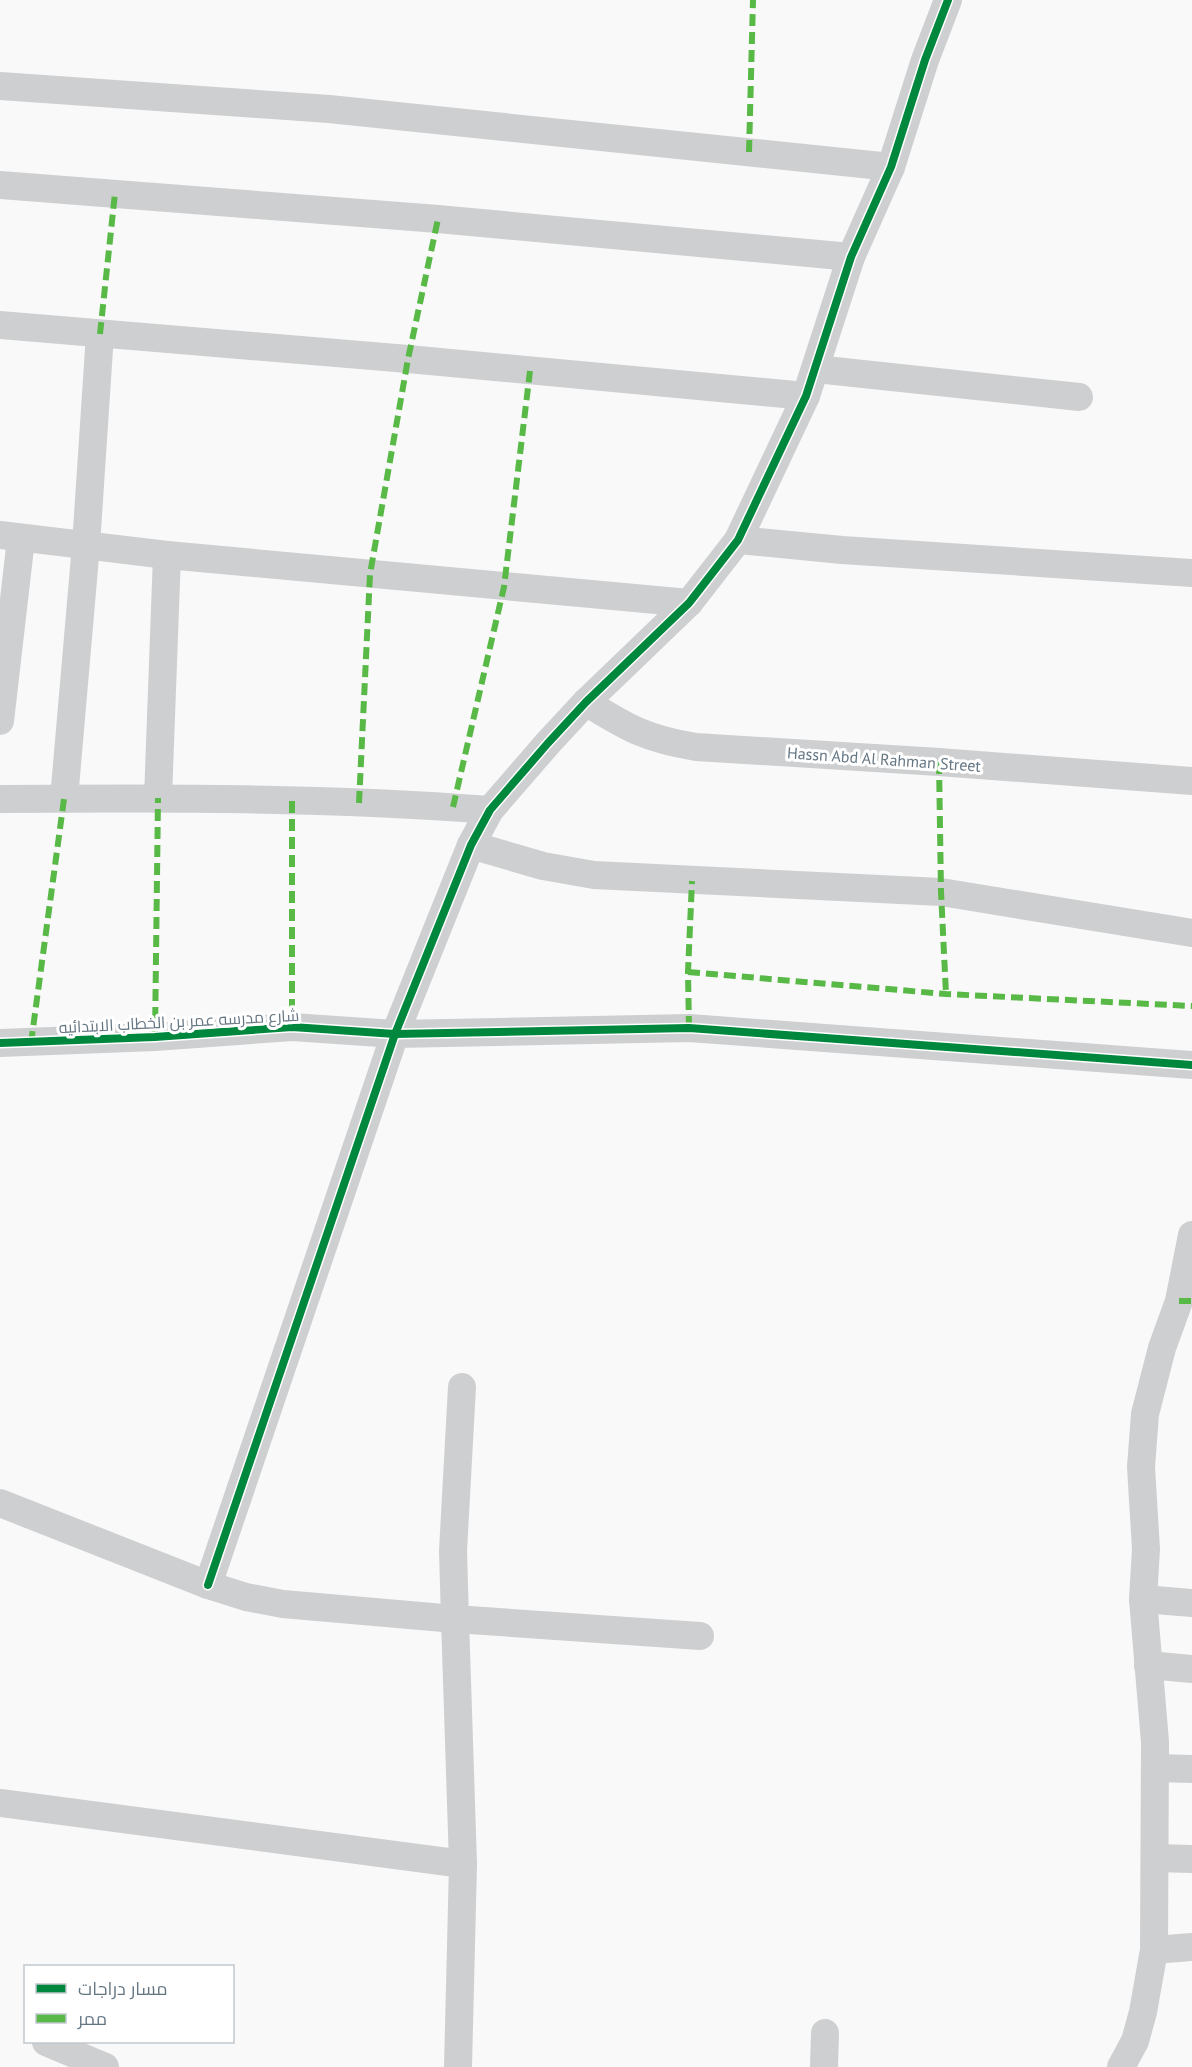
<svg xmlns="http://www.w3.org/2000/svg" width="1192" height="2067" font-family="'PT Sans',Cairo,sans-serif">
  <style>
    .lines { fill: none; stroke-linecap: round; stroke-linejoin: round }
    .minor { stroke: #cecfd0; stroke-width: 28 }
    .quiet { stroke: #58b947; stroke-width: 6; stroke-dasharray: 12 6; stroke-linecap: butt }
    .cycleway-casing { stroke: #fff; stroke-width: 11 }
    .cycleway { stroke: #00873e; stroke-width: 8 }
    .labels { text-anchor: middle; stroke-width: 6; stroke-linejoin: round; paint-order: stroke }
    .street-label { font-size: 16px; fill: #657683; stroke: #fff }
  </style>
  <rect width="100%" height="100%" fill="#f9f9f9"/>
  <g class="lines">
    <g class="minor">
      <polyline points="0,86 329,109 891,167"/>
      <polyline points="0,185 438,219 851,257"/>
      <polyline points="0,325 408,359 806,396"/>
      <polyline points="816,369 1079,397"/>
      <polyline points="0,535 167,555 689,603"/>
      <polyline points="738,540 842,550 1192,573"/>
      <path d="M586 702C627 728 647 739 696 747L939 762 1192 781"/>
      <polyline points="0,721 21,539"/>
      <polyline points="158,798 167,555"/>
      <path d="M0 799C163 798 327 797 490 810"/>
      <polyline points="64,799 86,545 100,334"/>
      <polyline points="471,845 543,866 594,875 941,892 1192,933"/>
      <polyline points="0,1043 155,1037 292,1027 395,1034 689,1028 1192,1065"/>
      <polyline points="462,1387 453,1551 455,1619 700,1636"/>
      <polyline points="0,1503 208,1585 246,1597 283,1604 455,1619 463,1864 458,2067"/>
      <polyline points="208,1585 395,1034 471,845 490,810 548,743 586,702 689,603 738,540 806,396 851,257 891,167 925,60 948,0"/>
      <polyline points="1143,1599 1192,1603"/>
      <polyline points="1148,1665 1192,1669"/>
      <polyline points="1155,1768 1192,1769"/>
      <polyline points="0,1803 463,1864"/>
      <polyline points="1155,1858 1192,1859"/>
      <polyline points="1154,1950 1192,1947"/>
      <polyline points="46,2042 105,2067"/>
      <polyline points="824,2067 825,2033"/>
      <polyline points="1121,2067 1135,2041 1143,2012 1154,1950 1155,1742 1143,1599 1146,1549 1141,1467 1145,1414 1162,1348 1179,1301 1192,1235"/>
    </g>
    <g class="quiet">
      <polyline points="749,152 753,0"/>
      <polyline points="100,334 115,193"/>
      <polyline points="939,762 941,892 946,994"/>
      <polyline points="292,801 292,1027"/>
      <polyline points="359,803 370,574 408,359 438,219"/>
      <polyline points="453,807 504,587 530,371"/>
      <polyline points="688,972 946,994 1192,1006"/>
      <polyline points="689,1028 688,972 692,881"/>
      <polyline points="155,1037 158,798"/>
      <polyline points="31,1043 64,799"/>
      <polyline points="1179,1301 1192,1301"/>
    </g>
    <defs>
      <g id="cycleway">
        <polyline points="0,1043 155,1037 292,1027 395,1034 689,1028 1192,1065"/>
        <polyline points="208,1585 395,1034 471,845 490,810 548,743 586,702 689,603 738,540 806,396 851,257 891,167 925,60 948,0"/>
      </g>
    </defs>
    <use href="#cycleway" class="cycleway-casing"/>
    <use href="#cycleway" class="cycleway"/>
  </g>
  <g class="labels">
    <g class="street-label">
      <text transform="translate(884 759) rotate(4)" y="6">Hassn Abd Al Rahman Street</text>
      <text transform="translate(179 1021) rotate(-3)" y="6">شارع مدرسه عمر بن الخطاب الابتدائيه</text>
    </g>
  </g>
  <rect x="24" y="1965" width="210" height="78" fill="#ffffff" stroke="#c1c8cd" stroke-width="1.5"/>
  <rect x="36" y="1984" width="30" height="9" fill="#00873e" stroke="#c1c8cd" stroke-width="1.5"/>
  <text x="78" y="1995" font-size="18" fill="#657683">مسار دراجات</text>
  <rect x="36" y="2014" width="30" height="9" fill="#58b947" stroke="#c1c8cd" stroke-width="1.5"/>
  <text x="78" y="2025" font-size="18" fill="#657683">ممر</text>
</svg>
